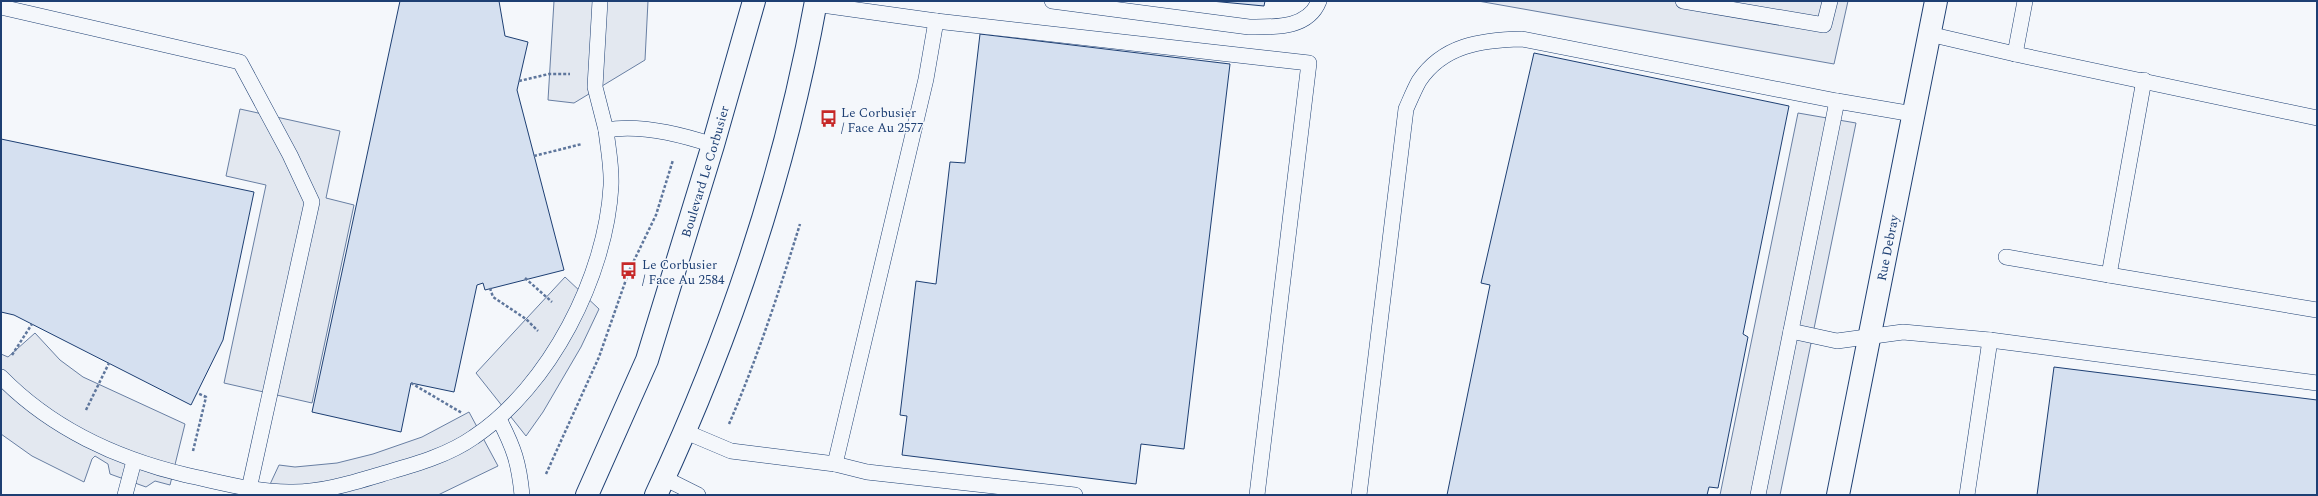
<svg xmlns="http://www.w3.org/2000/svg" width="2318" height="496" font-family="Spectral,serif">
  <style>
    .parking { fill: #e3e8f0; stroke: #687fa3 }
    .building { fill: #d5e0f0; stroke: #1d3f73 }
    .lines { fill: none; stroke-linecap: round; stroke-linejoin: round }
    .lane-casing { stroke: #1d3f73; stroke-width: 16 }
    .street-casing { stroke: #1d3f73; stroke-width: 24 }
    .secondary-casing { stroke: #1d3f73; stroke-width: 24 }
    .path { stroke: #5e769c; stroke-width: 2.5; stroke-dasharray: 3 2; stroke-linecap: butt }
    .lane { stroke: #f4f7fb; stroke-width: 15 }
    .street { stroke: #f4f7fb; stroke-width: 22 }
    .secondary { stroke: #f4f7fb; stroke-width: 22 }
    .labels { text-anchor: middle; stroke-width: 3; stroke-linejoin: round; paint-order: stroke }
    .poi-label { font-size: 13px; fill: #1d3f73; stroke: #f4f7fb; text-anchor: start }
    .street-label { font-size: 13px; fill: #1d3f73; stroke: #f4f7fb }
  </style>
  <rect width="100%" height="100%" fill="#f4f7fb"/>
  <g class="parking">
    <polygon points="554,1 648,1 645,60 574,103 548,100"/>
    <polygon points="1478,1 1848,1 1834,64"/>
    <polygon points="240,109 340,131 326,198 354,205 312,403 224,383 266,185 226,176"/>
    <polygon points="1798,113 1856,123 1780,495 1720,495"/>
    <polygon points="565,277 599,309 581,347 543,412 526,436 476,373"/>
    <polygon points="35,333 60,360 83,377 185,424 170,485 155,481 146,487 110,474 108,464 95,456 92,459 84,482 32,456 1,434 1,354 8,357"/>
    <polygon points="469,412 498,466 438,495 265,495 279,465 295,467 337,463 373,454 422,437"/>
  </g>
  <g class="building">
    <polygon points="400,1 499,1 505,36 528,42 517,90 564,270 485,290 483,283 477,285 454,392 411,383 401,432 312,412"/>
    <polygon points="1211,1 1265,1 1264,6"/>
    <polygon points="980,34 1230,64 1184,449 1141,444 1136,484 902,455 907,416 900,415 916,281 936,284 950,162 965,163"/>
    <polygon points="1534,53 1789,106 1743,334 1748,337 1718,488 1709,487 1707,495 1447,495 1490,285 1481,283"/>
    <polygon points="1,139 254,192 223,340 191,405 14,315 1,312"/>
    <polygon points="2054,367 2317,400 2317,495 2037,495"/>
  </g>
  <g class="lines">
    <defs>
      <g id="lane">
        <path d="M600 1 595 87 606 130C640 124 680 134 713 145"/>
        <path d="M1052 1 1249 27C1274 27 1308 29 1319 1"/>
        <polyline points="1683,1 1824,25 1830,1"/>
        <polyline points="1,7 240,62 290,155 312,202 249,489"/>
        <polyline points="936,21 1309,63 1257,495"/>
        <polyline points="1929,34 2015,54 2025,1"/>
        <polyline points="2015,54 2317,118"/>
        <polyline points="2006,257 2109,275 2144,80"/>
        <polyline points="2109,275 2317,310"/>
        <polyline points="1791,331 1837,341 1903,332 1990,340 2317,383"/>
        <path d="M1 377C51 428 118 459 186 475 220 482 253 492 289 492 320 493 352 483 382 474 413 465 447 456 474 437 550 386 606 276 611 186 612 167 608 148 606 130"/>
        <path d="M499 419C514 448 519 463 522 495"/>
        <polyline points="686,432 731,451 835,464 926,79 936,21 815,4"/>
        <polyline points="835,464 867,472 1075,495"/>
        <polyline points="664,478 698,495"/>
        <polyline points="125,495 134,461"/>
        <path d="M1359 495 1406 109C1410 100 1414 90 1419 81 1443 45 1481 40 1522 39L1837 101"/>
        <polyline points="1758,495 1837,101 1913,114"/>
        <polyline points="1967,495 1990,340"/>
      </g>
      <g id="street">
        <path id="s1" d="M1838 495 1936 1"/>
      </g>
      <g id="secondary">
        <path id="s2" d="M587 495 647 360 713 145 754 1"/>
        <path d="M656 495C730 337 785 173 816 1"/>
      </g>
    </defs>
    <use href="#lane" class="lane-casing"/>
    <use href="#street" class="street-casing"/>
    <use href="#secondary" class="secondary-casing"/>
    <g class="path">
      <polyline points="519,81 549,74 570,74"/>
      <polyline points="534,156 582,144"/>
      <polyline points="525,278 552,302"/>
      <polyline points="490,288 493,297 526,319 538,331"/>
      <polyline points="12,355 32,324"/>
      <polyline points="411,383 462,413"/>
      <polyline points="86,410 109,363"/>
      <path d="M729 424C757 359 779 292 800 224"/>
      <polyline points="193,451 206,397 197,393"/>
      <polyline points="546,474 599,357 629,271 656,215 673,160"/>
    </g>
    <use href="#lane" class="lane"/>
    <use href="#street" class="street"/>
    <use href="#secondary" class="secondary"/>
  </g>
  <defs>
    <symbol id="bus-bare" viewBox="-9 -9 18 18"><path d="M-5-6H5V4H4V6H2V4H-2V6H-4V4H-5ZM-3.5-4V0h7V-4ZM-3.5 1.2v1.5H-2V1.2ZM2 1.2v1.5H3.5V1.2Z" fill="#c62828" stroke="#f4f7fb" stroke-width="2.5" paint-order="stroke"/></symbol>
  </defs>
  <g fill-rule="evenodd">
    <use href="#bus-bare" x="816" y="106" width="25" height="25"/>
    <use href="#bus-bare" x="616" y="258" width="25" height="25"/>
  </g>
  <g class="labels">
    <g class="poi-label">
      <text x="841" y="117">Le Corbusier<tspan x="841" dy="15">/ Face Au 2577</tspan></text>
      <text x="642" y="269">Le Corbusier<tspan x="642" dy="15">/ Face Au 2584</tspan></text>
    </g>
    <g class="street-label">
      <text dy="5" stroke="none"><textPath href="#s2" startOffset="345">Boulevard Le Corbusier</textPath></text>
      <text dy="5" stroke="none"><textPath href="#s1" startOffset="252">Rue Debray</textPath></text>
    </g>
  </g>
  <rect width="2318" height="496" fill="none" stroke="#1d3f73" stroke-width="4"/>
</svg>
